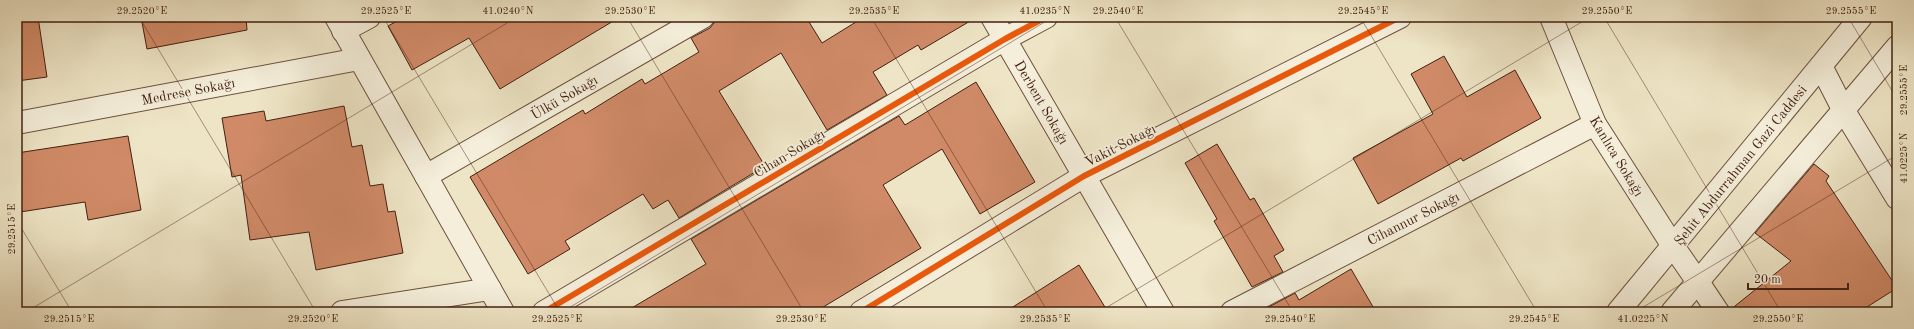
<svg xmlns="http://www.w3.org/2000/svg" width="1914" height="329" font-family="'Old Standard TT',serif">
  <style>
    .building { fill: #d08a67; stroke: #432011 }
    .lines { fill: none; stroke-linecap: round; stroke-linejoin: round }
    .minor-casing { stroke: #6e513e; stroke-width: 24 }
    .tertiary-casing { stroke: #6e513e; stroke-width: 24 }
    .minor { stroke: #f4eeda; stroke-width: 22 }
    .tertiary { stroke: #f4eeda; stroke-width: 22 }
    .cycleway-casing { stroke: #f4eeda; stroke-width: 8 }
    .cycleway { stroke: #e8590c; stroke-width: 6 }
    .ticks { fill: none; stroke: #432011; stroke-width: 1; stroke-opacity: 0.45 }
    .labels { text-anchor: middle; stroke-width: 3.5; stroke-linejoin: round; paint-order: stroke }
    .street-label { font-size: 14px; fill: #432011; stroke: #f4eeda }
    .neatline { fill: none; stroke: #432011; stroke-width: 1.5 }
    .ticks-label { font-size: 10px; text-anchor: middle; fill: #432011 }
  </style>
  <rect width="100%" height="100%" fill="#eee5c6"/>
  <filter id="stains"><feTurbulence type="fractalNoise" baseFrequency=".005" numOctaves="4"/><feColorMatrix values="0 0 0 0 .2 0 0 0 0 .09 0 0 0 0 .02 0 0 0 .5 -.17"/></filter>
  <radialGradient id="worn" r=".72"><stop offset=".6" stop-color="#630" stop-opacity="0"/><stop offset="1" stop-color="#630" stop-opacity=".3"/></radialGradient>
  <g class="building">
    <polygon points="17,17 38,17 47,77 17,81"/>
    <polygon points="141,17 246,17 247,30 147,49"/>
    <polygon points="404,17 620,17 500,89 469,38 412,70 388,26"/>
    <polygon points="715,17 806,17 822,43 864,17 977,17 921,50 918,45 873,72 887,95 827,130 781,53 719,91 765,166 679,218 668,200 653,209 643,194 565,241 570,249 528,274 470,177 583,110 585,114 642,79 645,84 699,52 691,38 710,28 714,23"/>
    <polygon points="1444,56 1467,97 1515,70 1541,118 1463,161 1461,158 1378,204 1353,158 1433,114 1411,74"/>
    <polygon points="976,82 1035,182 980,214 942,149 883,185 921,248 815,312 625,312 706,264 691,239 899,116 905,125"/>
    <polygon points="344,106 352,147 362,145 370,186 383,184 388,212 395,211 403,253 316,270 309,232 250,240 241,175 232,177 222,118 264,111 266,121"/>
    <polygon points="128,136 141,210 88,220 85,202 20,212 17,190 17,153"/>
    <polygon points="1217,144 1250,200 1254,198 1284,250 1274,256 1283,272 1252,287 1214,221 1217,219 1185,163"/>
    <polygon points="1814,164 1829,176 1826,181 1897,288 1859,312 1730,312 1730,310 1791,261 1755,233"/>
    <polygon points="1079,265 1108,312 1005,312"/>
    <polygon points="1351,269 1376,312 1267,312 1265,309 1295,293 1299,300"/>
  </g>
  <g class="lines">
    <defs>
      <g id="minor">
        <polyline points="992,17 1163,312"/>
        <polyline points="1551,17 1595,124 1673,246"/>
        <polyline points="343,31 369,17"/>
        <polyline points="1844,111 1897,198"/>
        <polyline points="17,123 359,59"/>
        <polyline points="426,176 703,17"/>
        <polyline points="1698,282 1718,312"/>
        <polyline points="342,312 490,289"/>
        <polyline points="544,312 1005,39 1046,17"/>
        <polyline points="861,312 1084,176 1400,17"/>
        <polyline points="1232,312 1595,124"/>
      </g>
      <g id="tertiary">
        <polyline points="336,17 503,312"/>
        <polyline points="1821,66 1844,111"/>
        <polyline points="1673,246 1698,282"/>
        <polyline points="1618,312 1861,17"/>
        <polyline points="1672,312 1897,47"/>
      </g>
    </defs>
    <use href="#minor" class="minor-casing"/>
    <use href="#tertiary" class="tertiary-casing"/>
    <use href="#minor" class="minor"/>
    <use href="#tertiary" class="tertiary"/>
    <defs>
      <g id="cycleway">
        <polyline points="544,312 1005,39 1046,17"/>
        <polyline points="861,312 1084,176 1400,17"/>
      </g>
    </defs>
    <use href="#cycleway" class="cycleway-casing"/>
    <use href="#cycleway" class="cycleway"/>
  </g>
  <path class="ticks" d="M139 17 316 312M383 17 560 312M627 17 804 312M871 17 1048 312M1115 17 1293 312M1360 17 1537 312M1604 17 1781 312M1848 17 1897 99M17 221 72 312M26 312 517 17M562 312 1053 17M1099 312 1590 17M1635 312 1897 155"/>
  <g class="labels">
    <g class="street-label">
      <text transform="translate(188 91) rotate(-11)" y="5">Medrese Sokağı</text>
      <text transform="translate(564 97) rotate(-30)" y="5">Ülkü Sokağı</text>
      <text transform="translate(1042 102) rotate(60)" y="5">Derbent Sokağı</text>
      <text transform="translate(1120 145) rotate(-27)" y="5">Vakit Sokağı</text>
      <text transform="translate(789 153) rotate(-31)" y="5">Cihan Sokağı</text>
      <text transform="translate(1617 156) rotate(59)" y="5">Kanlıca Sokağı</text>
      <text transform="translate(1740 165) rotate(-51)" y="5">Şehit Abdurrahman Gazi Caddesi</text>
      <text transform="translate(1413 218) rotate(-27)" y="5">Cihannur Sokağı</text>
    </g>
  </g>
  <rect width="1914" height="329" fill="none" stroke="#eee5c6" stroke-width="44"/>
  <path d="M1748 283v6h100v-6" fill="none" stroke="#432011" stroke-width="2"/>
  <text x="1754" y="283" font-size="12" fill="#432011" stroke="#f4eeda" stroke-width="3" paint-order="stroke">20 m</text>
  <rect x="22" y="22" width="1870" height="285" class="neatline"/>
  <g class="ticks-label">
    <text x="142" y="14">29.2520°E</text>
    <text x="386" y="14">29.2525°E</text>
    <text x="508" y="14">41.0240°N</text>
    <text x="630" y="14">29.2530°E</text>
    <text x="874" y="14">29.2535°E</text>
    <text x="1045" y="14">41.0235°N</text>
    <text x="1118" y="14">29.2540°E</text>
    <text x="1363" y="14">29.2545°E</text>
    <text x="1607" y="14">29.2550°E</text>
    <text x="1851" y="14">29.2555°E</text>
    <text transform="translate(1903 90) rotate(-90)" y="4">29.2555°E</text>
    <text transform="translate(1903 158) rotate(-90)" y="4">41.0225°N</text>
    <text transform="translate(11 229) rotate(-90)" y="4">29.2515°E</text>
    <text x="69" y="322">29.2515°E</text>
    <text x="313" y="322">29.2520°E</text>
    <text x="557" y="322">29.2525°E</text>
    <text x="801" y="322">29.2530°E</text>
    <text x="1045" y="322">29.2535°E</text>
    <text x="1290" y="322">29.2540°E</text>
    <text x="1534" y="322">29.2545°E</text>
    <text x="1643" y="322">41.0225°N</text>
    <text x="1778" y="322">29.2550°E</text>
  </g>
  <rect width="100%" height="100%" filter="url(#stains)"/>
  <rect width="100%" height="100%" fill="url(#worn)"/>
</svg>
